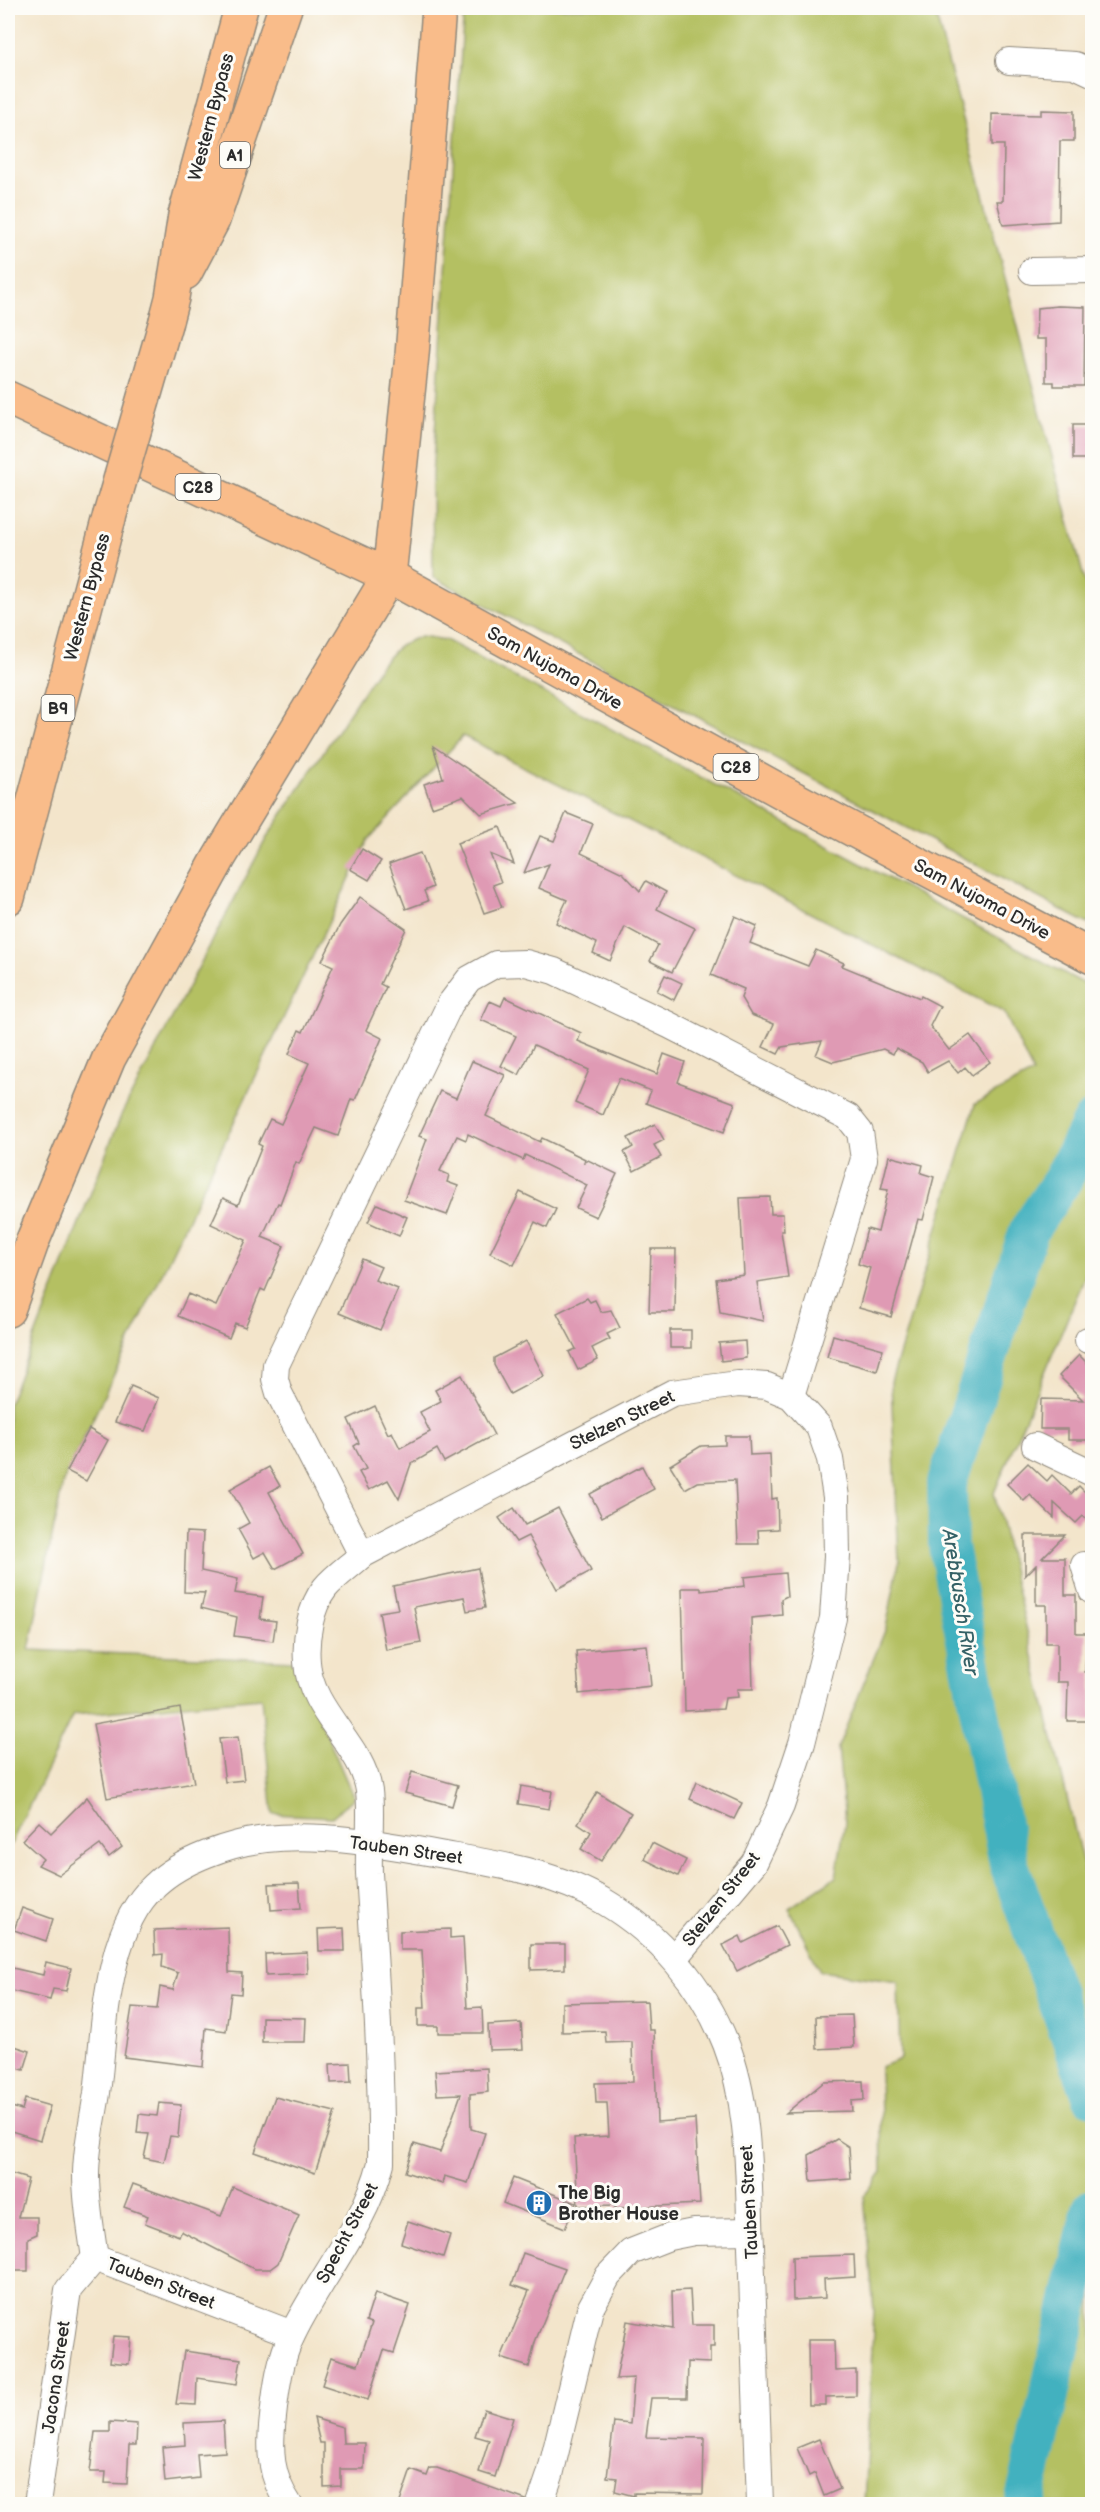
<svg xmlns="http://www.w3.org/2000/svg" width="1100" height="2512" font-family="'Balsamiq Sans',sans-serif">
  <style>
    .green { fill: #b4c062; stroke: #707646; stroke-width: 1.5 }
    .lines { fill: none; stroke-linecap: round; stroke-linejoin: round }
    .river { stroke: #43b1bf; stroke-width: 40 }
    .building { fill: #df9ab4 }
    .street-casing { stroke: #8f887b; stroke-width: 28 }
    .highway-casing { stroke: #8f887b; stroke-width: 36 }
    .street { stroke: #fff; stroke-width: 26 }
    .highway { stroke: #f9bc8a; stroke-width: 33 }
    .highway-bridge-casing { stroke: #8f887b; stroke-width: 36; stroke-linecap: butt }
    .highway-bridge { stroke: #f9bc8a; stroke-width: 33 }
    .labels { text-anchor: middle; stroke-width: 6; stroke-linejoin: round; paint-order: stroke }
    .shield { fill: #fdfcf7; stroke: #6a6a68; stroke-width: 1.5 }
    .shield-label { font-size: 16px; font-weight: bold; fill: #2b2b2b }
    .street-label { font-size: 18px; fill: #2b2b2b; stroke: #fdfcf7 }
    .poi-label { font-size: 18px; font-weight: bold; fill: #2b2b2b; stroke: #fdfcf7; text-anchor: start }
    .water-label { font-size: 20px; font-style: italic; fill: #356166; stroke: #fdfcf7 }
  </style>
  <rect width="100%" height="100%" fill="#fdfcf7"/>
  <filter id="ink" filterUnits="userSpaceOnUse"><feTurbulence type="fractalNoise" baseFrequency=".0167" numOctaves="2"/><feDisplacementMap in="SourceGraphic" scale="12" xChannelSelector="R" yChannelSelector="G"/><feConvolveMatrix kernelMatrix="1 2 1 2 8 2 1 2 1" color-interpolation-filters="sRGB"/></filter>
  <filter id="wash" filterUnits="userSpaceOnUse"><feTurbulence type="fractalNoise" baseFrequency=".008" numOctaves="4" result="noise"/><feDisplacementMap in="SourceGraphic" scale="24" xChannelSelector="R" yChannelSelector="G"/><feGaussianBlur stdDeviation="1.35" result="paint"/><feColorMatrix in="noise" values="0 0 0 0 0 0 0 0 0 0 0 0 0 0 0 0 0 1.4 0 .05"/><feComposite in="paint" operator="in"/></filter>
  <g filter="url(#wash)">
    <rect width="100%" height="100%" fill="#f3e5cb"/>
    <g class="green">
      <polygon points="464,8 934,8 1085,582 1092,595 1092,926 433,577 432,476"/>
      <polygon points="421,636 446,640 1092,988 1092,1260 994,1493 1092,1902 1092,2504 864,2504 874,2311 864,2196 882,2172 880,2067 900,2059 898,1982 820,1971 789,1908 836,1877 845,1822 838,1747 886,1628 899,1562 891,1382 975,1104 1033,1073 1004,1012 463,736 368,840 63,1482 29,1650 295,1661 354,1798 332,1817 273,1814 261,1698 73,1715 8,1850 8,1405 122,1113 266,839 380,666 400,645"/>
    </g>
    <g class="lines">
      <g class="river">
        <polyline points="1092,1121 1063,1179 1029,1230 947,1483 948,1546 1009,1865 1092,2096"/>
        <polyline points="1024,2504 1092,2209"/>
      </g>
    </g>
    <g id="blocks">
      <g class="building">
        <polygon points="1041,110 1074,111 1074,141 1060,141 1059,221 1003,225 997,201 1003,201 1004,145 992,145 992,114 1041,115"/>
        <polygon points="1058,306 1085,307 1084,386 1054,386 1054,382 1046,382 1046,339 1036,339 1037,308"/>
        <rect x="1073" y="425" width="19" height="34"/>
        <polygon points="433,746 518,803 481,814 463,796 432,807 424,784 443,778"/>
        <polygon points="566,813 593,824 581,853 623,873 640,891 646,881 666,892 657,909 695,928 672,972 650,961 658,945 625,927 610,961 593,953 597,943 556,923 567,900 539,888 549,864 524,873 540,836 554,841"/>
        <polygon points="500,827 514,864 490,854 501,882 493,885 502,907 484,913 457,843"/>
        <polygon points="362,849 381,861 369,880 350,869"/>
        <polygon points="420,853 433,887 424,891 428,901 406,909 389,864"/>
        <polygon points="360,897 406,929 380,984 386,987 366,1030 382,1038 355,1100 351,1099 338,1136 316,1128 299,1164 296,1162 280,1204 278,1203 262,1237 284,1246 265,1291 261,1289 245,1327 235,1323 229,1338 178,1316 188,1294 216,1306 246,1240 211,1224 223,1198 238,1205 262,1146 258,1144 270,1119 281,1124 309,1063 289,1054 299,1030 303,1032 333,966 322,961 340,925"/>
        <polygon points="735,916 757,926 750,943 808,966 816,950 844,963 842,966 920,998 921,996 940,1006 930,1026 949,1050 970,1035 990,1062 972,1075 965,1067 958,1073 948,1061 928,1072 922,1062 896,1048 893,1054 883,1049 833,1062 816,1055 822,1041 782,1047 778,1054 763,1047 774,1024 751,1015 741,998 744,989 711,975"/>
        <polygon points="665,975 682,983 674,1000 657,991"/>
        <polygon points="505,997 581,1033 578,1041 657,1074 664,1054 685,1062 678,1082 735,1103 724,1132 646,1103 651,1091 619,1078 603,1115 575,1103 589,1070 534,1045 519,1075 501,1066 516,1036 481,1020 490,1001 501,1006"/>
        <polygon points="472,1061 505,1075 486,1116 540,1142 542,1138 585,1159 584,1162 588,1160 617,1174 596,1217 576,1208 587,1185 525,1155 523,1160 468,1134 466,1140 457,1136 440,1171 449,1175 447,1182 458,1186 447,1215 404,1200 427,1139 419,1136 440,1091 456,1098"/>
        <polygon points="655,1124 664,1140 654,1145 661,1157 634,1171 624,1152 633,1147 628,1138"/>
        <polygon points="889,1156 923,1165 921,1173 934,1177 923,1220 918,1219 891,1317 859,1308 870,1268 858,1264 867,1229 878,1232 888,1190 881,1189"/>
        <polygon points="520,1192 556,1209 547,1228 535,1222 514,1265 490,1253"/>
        <polygon points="770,1197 771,1214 783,1214 784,1231 781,1231 788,1277 757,1282 763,1321 720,1312 716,1279 744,1275 740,1198"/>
        <polygon points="377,1204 407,1217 399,1236 368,1222"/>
        <polygon points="651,1249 676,1249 675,1312 649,1312"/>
        <polygon points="362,1259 381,1267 375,1280 398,1289 380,1330 339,1313"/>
        <polygon points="587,1298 590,1302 595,1300 601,1312 611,1310 620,1328 607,1334 610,1339 592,1348 598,1360 578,1370 569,1352 576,1349 557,1313"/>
        <rect x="670" y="1330" width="21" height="18"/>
        <polygon points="833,1335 883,1349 877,1371 827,1357"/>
        <polygon points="526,1341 544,1376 510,1394 494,1365 494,1358"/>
        <polygon points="745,1341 746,1358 721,1361 719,1343"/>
        <polygon points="1079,1355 1092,1368 1091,1440 1068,1440 1068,1429 1040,1429 1041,1399 1083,1400 1059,1376"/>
        <polygon points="462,1375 494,1435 444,1462 437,1449 411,1464 399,1499 388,1480 369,1490 359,1472 366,1469 354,1446 359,1443 348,1419 375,1406 388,1434 392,1432 400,1448 430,1432 420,1412 441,1401 435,1390"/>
        <polygon points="131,1386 159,1398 145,1431 115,1422"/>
        <polygon points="89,1429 108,1440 86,1481 67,1471"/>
        <polygon points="725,1436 749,1436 750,1455 770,1454 772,1499 777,1498 778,1529 758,1530 759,1544 738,1544 735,1480 697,1482 685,1489 670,1465 701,1446 725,1445"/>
        <polygon points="1028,1463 1047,1481 1052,1475 1071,1494 1079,1486 1092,1499 1092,1525 1083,1516 1076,1523 1054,1503 1054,1518 1030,1495 1024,1501 1007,1484"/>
        <polygon points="642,1466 654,1489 602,1517 590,1494"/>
        <polygon points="269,1467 280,1486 269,1492 303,1554 275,1569 265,1552 254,1558 238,1529 249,1523 230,1489"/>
        <polygon points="514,1508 525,1525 558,1508 591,1571 557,1589 528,1536 516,1542 499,1518"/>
        <polygon points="186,1532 203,1533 201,1571 238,1579 235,1593 263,1597 260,1619 276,1621 273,1641 234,1636 237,1617 201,1608 205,1593 184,1592"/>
        <polygon points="1025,1535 1065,1535 1042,1558 1065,1558 1065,1595 1076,1595 1076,1633 1087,1633 1085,1672 1092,1672 1092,1721 1067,1721 1068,1682 1057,1682 1057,1643 1046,1643 1046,1605 1036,1605 1036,1565 1025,1576"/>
        <polygon points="478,1568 485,1608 467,1611 464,1597 414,1607 421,1643 386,1650 379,1612 398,1609 393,1586"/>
        <polygon points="785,1573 787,1596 781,1599 782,1615 751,1618 753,1689 737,1689 738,1697 725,1698 723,1709 685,1711 682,1588 701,1588 701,1591 745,1586 744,1577"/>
        <polygon points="647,1645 651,1686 579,1694 576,1651"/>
        <polygon points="180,1708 194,1783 107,1798 93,1724"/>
        <polygon points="238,1737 244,1780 225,1782 219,1739"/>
        <polygon points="412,1772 458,1785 452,1806 405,1793"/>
        <polygon points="697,1782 742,1803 734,1819 690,1799"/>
        <polygon points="521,1786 552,1791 549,1809 518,1804"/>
        <polygon points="597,1792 631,1813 601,1861 581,1849 591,1832 578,1823"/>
        <polygon points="87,1797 122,1847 109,1857 100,1845 59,1875 38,1865 43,1859 22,1840 39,1822 51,1833"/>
        <polygon points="652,1843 686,1860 678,1876 644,1859"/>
        <polygon points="299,1883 301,1908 271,1910 269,1884"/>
        <polygon points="22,1908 53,1919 46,1941 14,1930"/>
        <polygon points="777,1926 787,1945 737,1971 723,1945 740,1936 743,1943"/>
        <polygon points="228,1927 229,1972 242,1973 241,1994 231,1993 226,2031 206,2028 203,2067 124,2057 132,2007 157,2009 160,1987 173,1990 178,1973 162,1967 163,1954 155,1955 154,1930"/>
        <polygon points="344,1928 345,1951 319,1951 318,1929"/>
        <polygon points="450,1929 450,1938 463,1937 467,2008 482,2007 483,2033 438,2033 438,2026 418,2026 418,2008 425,2008 422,1950 400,1950 400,1931"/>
        <polygon points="531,1944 565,1944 565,1969 531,1970"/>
        <polygon points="307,1952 308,1974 266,1976 265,1954"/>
        <polygon points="46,1962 71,1968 66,1991 53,1989 50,2000 8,1990 8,1967 43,1975"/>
        <polygon points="647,2001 649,2030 654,2030 657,2122 695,2119 700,2204 615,2208 615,2205 578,2206 574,2138 609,2136 607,2103 596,2103 595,2083 633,2082 632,2042 606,2043 605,2031 562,2032 562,2003"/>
        <polygon points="852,2015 854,2047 817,2049 816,2016"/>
        <polygon points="262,2017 306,2018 305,2042 262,2042"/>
        <polygon points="521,2023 523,2049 489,2050 488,2025"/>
        <polygon points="8,2044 30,2051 24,2070 8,2065"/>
        <polygon points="350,2063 351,2082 331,2083 330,2064"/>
        <polygon points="487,2068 488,2092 470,2094 471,2129 485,2133 468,2183 444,2176 442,2184 405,2172 414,2144 440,2152 461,2094 437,2095 435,2071"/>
        <polygon points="863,2081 864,2100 851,2101 852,2111 786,2113 824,2082"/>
        <polygon points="275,2097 335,2112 315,2173 255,2152"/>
        <polygon points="25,2099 50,2106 40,2140 8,2130 8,2106 22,2110"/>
        <polygon points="159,2103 181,2105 178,2137 170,2136 164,2162 144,2158 149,2134 137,2133 139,2114 157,2116"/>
        <polygon points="837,2139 849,2147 851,2179 811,2182 809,2155"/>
        <polygon points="8,2173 28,2179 18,2217 37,2217 37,2234 28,2238 28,2271 8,2271"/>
        <polygon points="513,2178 576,2203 565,2228 503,2203"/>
        <polygon points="133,2184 221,2216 233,2187 299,2215 278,2263 270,2269 254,2269 181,2231 179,2236 145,2223 148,2216 124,2207"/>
        <polygon points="408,2221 450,2235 443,2257 401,2243"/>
        <polygon points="523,2253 565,2268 535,2342 529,2367 501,2358 529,2291 512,2285"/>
        <polygon points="854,2255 855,2277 824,2279 825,2298 793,2300 792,2257"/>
        <polygon points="690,2290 692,2325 714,2325 714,2347 710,2347 710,2363 688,2362 687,2398 651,2398 646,2437 704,2438 703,2494 634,2493 634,2496 615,2491 617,2478 607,2477 614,2422 630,2424 634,2378 616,2379 627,2321 673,2329 672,2291"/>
        <polygon points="375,2293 410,2305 394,2353 384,2350 368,2400 322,2385 331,2357 358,2365 372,2323 366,2321"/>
        <polygon points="113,2336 131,2337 129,2364 110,2362"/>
        <polygon points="808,2340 834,2340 835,2371 856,2370 856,2396 826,2397 826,2405 809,2405"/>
        <polygon points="184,2351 241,2359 237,2384 197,2378 196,2405 176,2404"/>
        <polygon points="484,2409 513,2418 495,2477 479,2472 489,2440 475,2436"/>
        <polygon points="314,2418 342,2427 343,2443 365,2443 364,2469 341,2469 341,2486 324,2487 324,2443 320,2443"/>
        <polygon points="223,2421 225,2452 197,2454 199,2478 165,2482 162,2447 185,2445 184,2423"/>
        <polygon points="110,2422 137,2424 136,2445 129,2445 127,2484 105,2483 106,2472 90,2472 95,2432 110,2432"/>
        <polygon points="819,2439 840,2489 824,2496 815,2473 809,2476 797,2448"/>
        <polygon points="430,2468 437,2468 526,2500 525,2505 399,2505 411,2470 427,2476"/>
      </g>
    </g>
  </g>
  <g filter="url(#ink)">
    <use href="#blocks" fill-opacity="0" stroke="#8f887b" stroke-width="1.5"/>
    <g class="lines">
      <defs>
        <g id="street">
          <polyline points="1009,61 1075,65 1092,73"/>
          <polyline points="1032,271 1092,270"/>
          <polyline points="1088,1340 1092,1341"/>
          <polyline points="1035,1446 1092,1473"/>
          <polyline points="362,1555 279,1393 275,1379 276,1365 450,1004 469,979 496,964 526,963 554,971 669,1025 848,1117 860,1132 864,1159 791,1396"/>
          <polyline points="1084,1565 1092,1591"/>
          <path d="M95 2258C91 2230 86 2203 86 2175 86 2148 93 2120 97 2093 105 2029 105 1930 155 1885 181 1860 230 1843 266 1839 321 1833 384 1844 439 1854 496 1864 555 1872 605 1902 659 1934 703 1986 726 2044 751 2108 748 2179 751 2247 754 2333 757 2419 760 2504"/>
          <polyline points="95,2258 292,2334"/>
          <polyline points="37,2504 68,2290 95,2258"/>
          <path d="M289 2504C270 2476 269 2451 273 2417 276 2389 280 2358 293 2333 321 2276 365 2226 381 2163 382 2066 375 1969 369 1873 368 1847 372 1815 369 1791 363 1745 310 1712 307 1662 305 1639 310 1607 325 1588 335 1576 350 1566 362 1555L672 1393 738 1384 767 1386 791 1396 819 1427 830 1459 836 1497 837 1556 833 1618 802 1743 781 1806 754 1863 675 1957"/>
          <polyline points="540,2504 550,2475 590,2309 608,2276 631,2252 669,2237 694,2232 750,2231"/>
        </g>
        <g id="highway">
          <polyline points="185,273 213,220 285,8"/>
          <polyline points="166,321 172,298 185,215 241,8"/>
          <polyline points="8,398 389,576 782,792 1092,957"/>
          <polyline points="8,898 109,518"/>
          <polyline points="8,1310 33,1240 109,1058 219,858 389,576 412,355 439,8"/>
        </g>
      </defs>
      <use href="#street" class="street-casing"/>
      <use href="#highway" class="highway-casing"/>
      <use href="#street" class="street"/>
      <use href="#highway" class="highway"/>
      <defs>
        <polyline id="highway-bridge" points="109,518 166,321"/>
      </defs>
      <use href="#highway-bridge" class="highway-bridge-casing"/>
      <use href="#highway-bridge" class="highway-bridge"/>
    </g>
  </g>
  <defs>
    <symbol id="building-disc" viewBox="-11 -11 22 22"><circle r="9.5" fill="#1f6fb2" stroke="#fdfcf7"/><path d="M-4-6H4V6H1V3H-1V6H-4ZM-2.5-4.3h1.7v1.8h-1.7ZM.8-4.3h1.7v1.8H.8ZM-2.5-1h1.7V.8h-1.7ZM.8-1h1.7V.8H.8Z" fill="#fff"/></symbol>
  </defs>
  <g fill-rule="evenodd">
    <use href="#building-disc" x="524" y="2188" width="30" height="30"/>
  </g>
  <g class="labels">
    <g class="shield">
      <rect x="220" y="142" width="30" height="26" rx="4.5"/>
      <rect x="175.5" y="474" width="45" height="26" rx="4.5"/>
      <rect x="41.5" y="695" width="33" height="26" rx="4.5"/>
      <rect x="713.5" y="754" width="45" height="26" rx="4.5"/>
    </g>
    <g class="shield-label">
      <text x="235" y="161">A1</text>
      <text x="198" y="493">C28</text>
      <text x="58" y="714">B9</text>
      <text x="736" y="773">C28</text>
    </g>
    <g class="street-label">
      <text transform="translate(211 117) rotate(-75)" y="6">Western Bypass</text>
      <text transform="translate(87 597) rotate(-75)" y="6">Western Bypass</text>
      <text transform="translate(555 668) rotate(29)" y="6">Sam Nujoma Drive</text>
      <text transform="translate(982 899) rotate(28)" y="6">Sam Nujoma Drive</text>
      <text transform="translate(622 1420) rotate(-26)" y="6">Stelzen Street</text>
      <text transform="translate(406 1850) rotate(8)" y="6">Tauben Street</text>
      <text transform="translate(721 1899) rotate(-52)" y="6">Stelzen Street</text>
      <text transform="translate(749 2202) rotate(-93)" y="6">Tauben Street</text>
      <text transform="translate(347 2233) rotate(-62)" y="6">Specht Street</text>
      <text transform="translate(161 2283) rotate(21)" y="6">Tauben Street</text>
      <text transform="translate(56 2377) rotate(-82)" y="6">Jacona Street</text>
    </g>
    <g class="poi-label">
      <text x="558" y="2199">The Big<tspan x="558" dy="21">Brother House</tspan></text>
    </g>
    <g class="water-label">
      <text transform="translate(961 1602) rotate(81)" y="7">Arebbusch River</text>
    </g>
  </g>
  <rect width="1100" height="2512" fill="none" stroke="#fdfcf7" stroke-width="30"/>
</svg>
